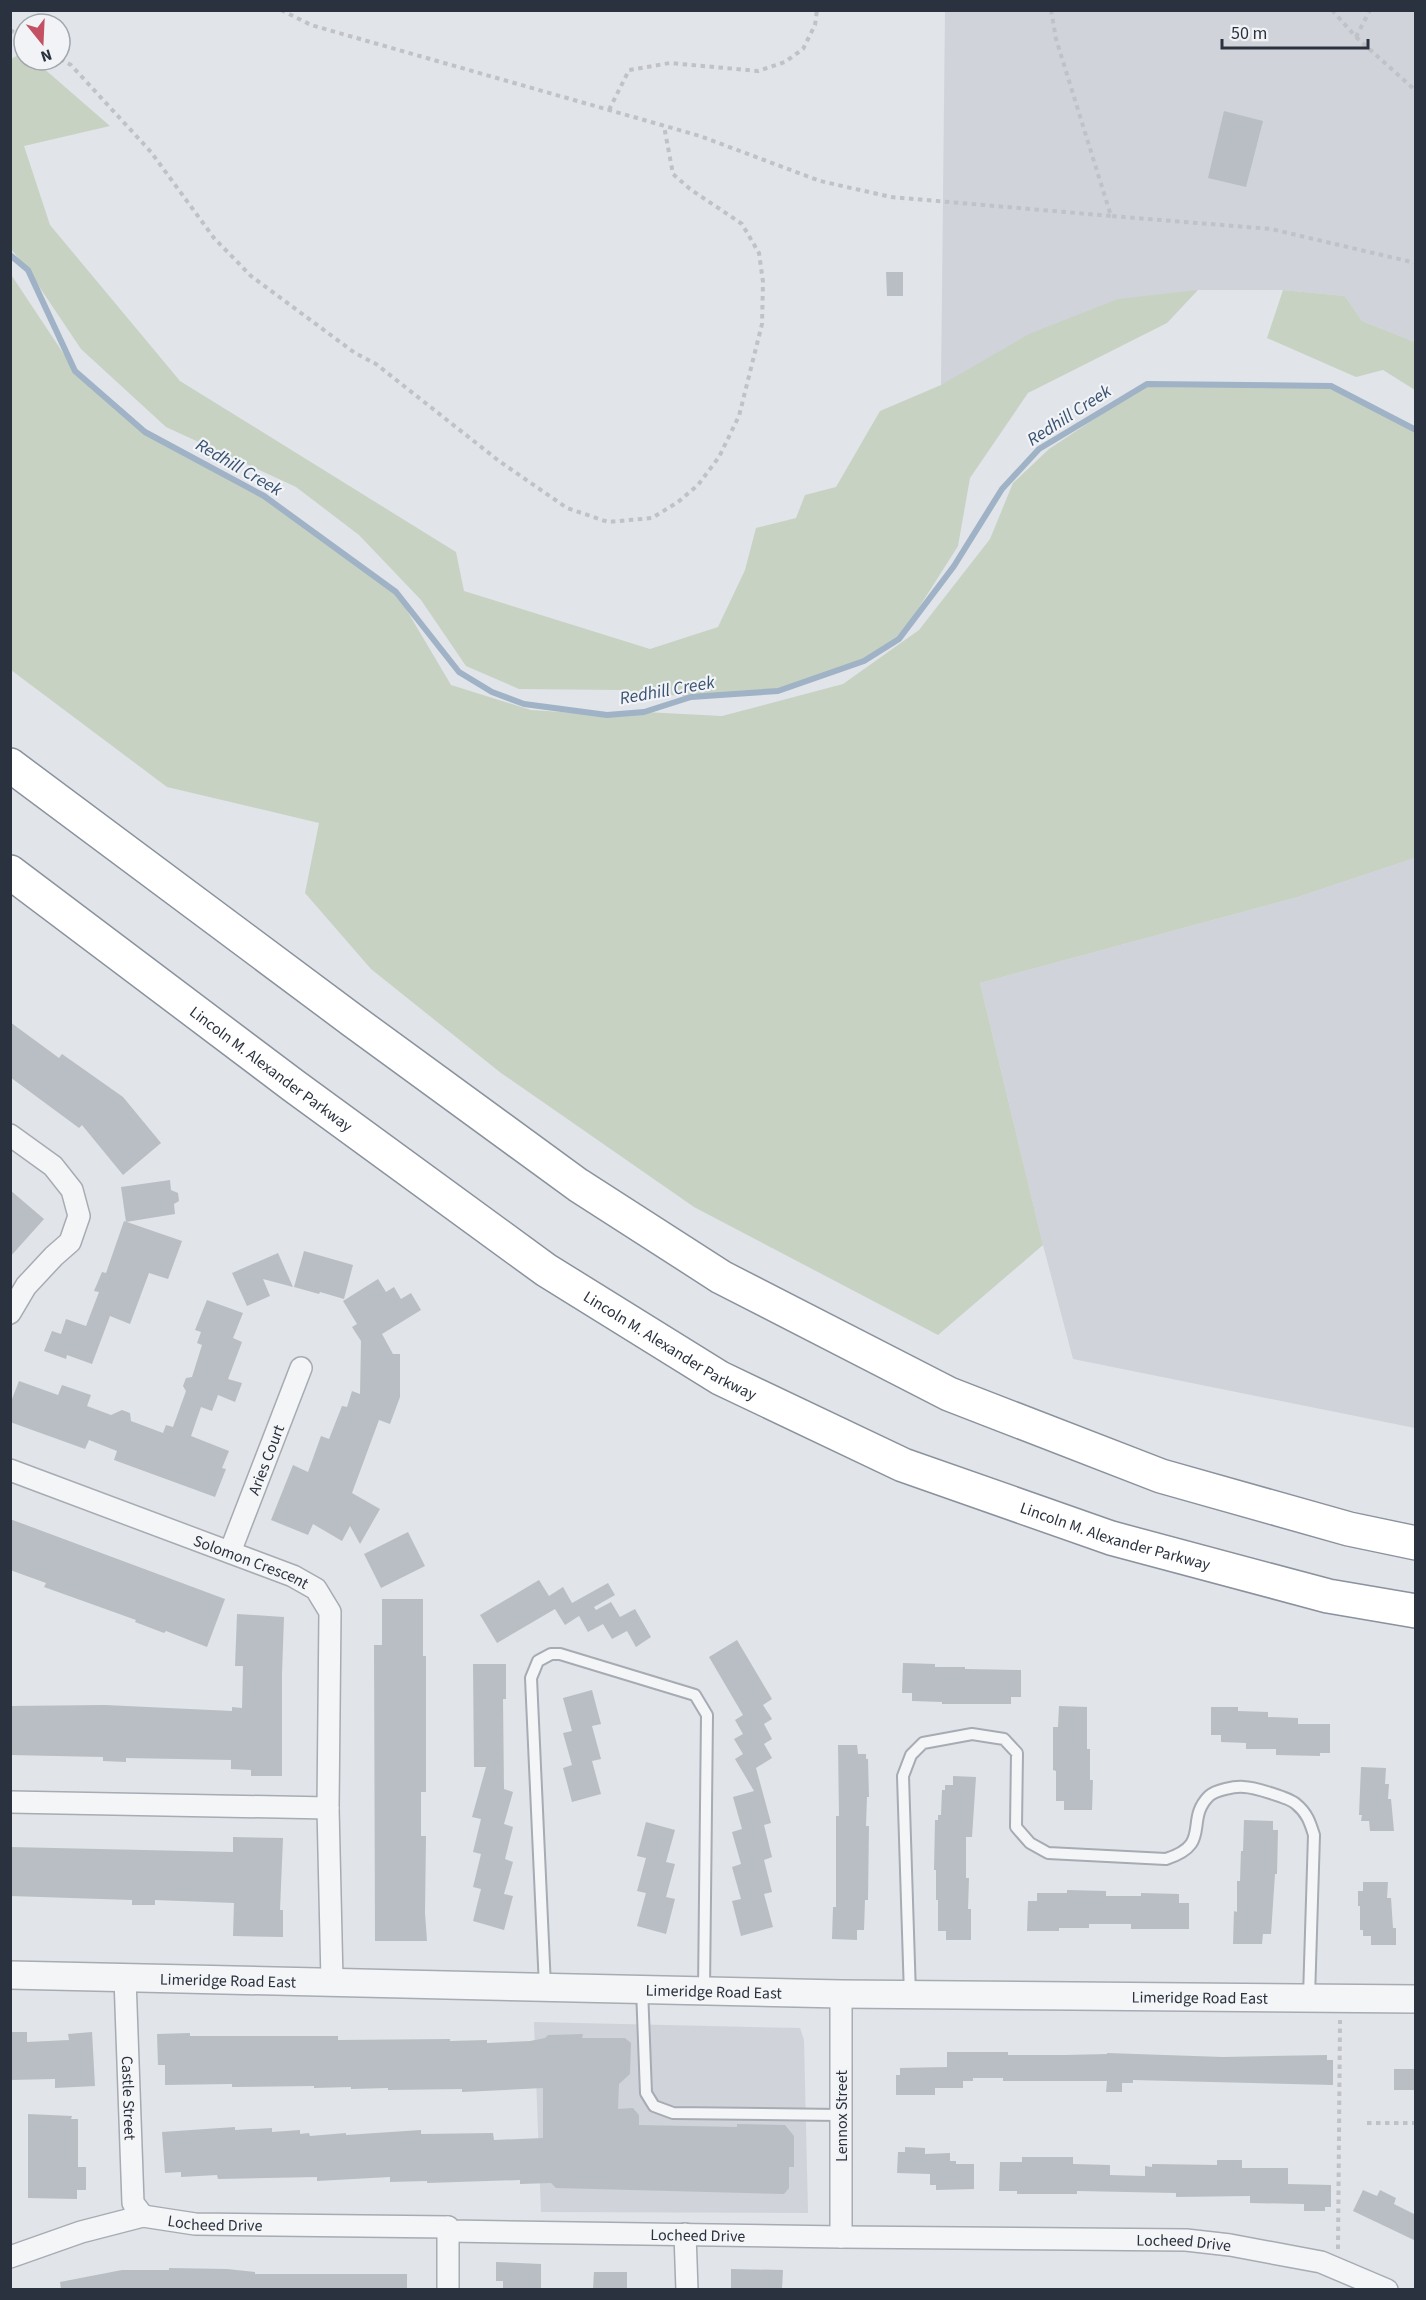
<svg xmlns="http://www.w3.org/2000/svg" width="1426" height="2300" font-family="'Source Sans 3',sans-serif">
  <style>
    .built { fill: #d0d3da }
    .green { fill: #c7d2c3 }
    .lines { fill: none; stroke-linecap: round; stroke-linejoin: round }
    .stream { stroke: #9fb2c6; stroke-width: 6 }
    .building { fill: #b9bec5 }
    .service-casing { stroke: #a7abb3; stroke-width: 14 }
    .minor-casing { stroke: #a7abb3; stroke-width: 24 }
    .tertiary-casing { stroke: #a7abb3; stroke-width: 30 }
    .motorway-casing { stroke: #8a929e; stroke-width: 36 }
    .path { stroke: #c0c2c7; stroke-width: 4; stroke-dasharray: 4.5 4.5; stroke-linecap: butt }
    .service { stroke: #f4f5f7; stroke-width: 10 }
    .minor { stroke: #f4f5f7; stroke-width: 21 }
    .tertiary { stroke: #f4f5f7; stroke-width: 27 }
    .motorway { stroke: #fff; stroke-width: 33 }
    .labels { text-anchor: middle; stroke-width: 4.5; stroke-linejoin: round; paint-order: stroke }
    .street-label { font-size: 16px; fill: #2b323f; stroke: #f1f3f6 }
    .water-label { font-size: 18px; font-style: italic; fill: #385270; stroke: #f1f3f6 }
  </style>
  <rect width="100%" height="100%" fill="#e1e4e9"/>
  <g class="built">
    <polygon points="945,11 1415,11 1415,342 1362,321 1345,296 1283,290 1198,290 941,385"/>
    <polygon points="1415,858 1415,1428 1073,1359 1043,1245 980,983 1298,897"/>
    <polygon points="534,2022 800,2028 804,2040 808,2213 541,2212"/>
  </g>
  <g class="green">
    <polygon points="24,52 24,60 34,60 110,126 24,146 50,225 180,381 456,552 464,591 650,649 718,627 745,570 756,528 796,518 805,495 836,487 880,411 941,385 1029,334 1118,299 1198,290 1167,323 1028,393 970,478 958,546 899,639 864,661 778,691 691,697 620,690 519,689 466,666 421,600 359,535 296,487 166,427 81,349 28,270 11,249 11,59"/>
    <polygon points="10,273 75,371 145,432 264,496 396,592 451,685 531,710 607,715 644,712 722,716 843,684 919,630 990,539 1013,483 1049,449 1147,384 1331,386 1413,427 1415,432 1415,858 1298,897 980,983 1043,1245 938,1335 694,1207 501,1073 371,969 305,893 319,823 167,787 11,670"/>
    <polygon points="1283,290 1345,296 1362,321 1415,342 1415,390 1383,370 1356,377 1267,338"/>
  </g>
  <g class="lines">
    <polyline class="stream" points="10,255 28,270 75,371 145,432 264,496 396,592 459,672 492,692 524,704 607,715 644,712 691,697 778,691 864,661 899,639 954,566 1002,489 1039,449 1147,384 1331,386 1416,430"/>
  </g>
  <g class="building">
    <polygon points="1224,111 1263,121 1246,187 1208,178"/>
    <polygon points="886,272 903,272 903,296 887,296"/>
    <polygon points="10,1022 59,1058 62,1054 123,1097 161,1143 123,1175 82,1125 79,1128 10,1077"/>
    <polygon points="170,1180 171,1190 178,1193 179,1201 174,1204 175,1214 126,1222 121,1187"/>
    <polygon points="10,1190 44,1219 10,1257"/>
    <polygon points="124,1221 182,1241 168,1279 149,1273 130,1324 110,1316 92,1364 67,1355 66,1359 44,1351 52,1331 61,1334 66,1319 86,1326 99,1292 94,1291 102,1272 106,1273"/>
    <polygon points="304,1251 353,1265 344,1299 320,1292 319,1294 294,1287"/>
    <polygon points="278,1253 293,1287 263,1279 270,1296 247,1306 232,1273"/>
    <polygon points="378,1279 386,1292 394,1287 401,1299 411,1293 421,1310 382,1334 393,1354 400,1354 400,1397 390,1424 379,1420 352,1493 380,1509 360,1544 350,1526 342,1541 313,1524 308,1535 271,1520 293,1465 308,1472 321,1436 329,1439 342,1406 347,1407 352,1391 360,1394 361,1341 352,1327 357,1324 343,1301"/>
    <polygon points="207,1300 243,1313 233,1338 242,1342 228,1379 242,1383 235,1402 218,1395 212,1411 201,1407 191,1436 229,1451 222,1468 226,1469 215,1497 114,1460 117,1451 89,1440 85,1449 10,1422 10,1404 19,1381 58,1395 62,1385 91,1395 87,1406 111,1415 122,1410 130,1413 131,1421 163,1433 166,1425 173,1427 186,1391 183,1386 186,1378 192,1377 202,1345 197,1343 201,1332 195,1330"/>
    <polygon points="10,1519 225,1599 207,1647 166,1631 164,1633 135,1622 136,1620 44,1587 46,1583 10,1570"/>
    <polygon points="408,1532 425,1566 381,1588 364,1554"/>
    <polygon points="539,1580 549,1596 563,1587 572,1603 608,1583 615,1595 594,1607 596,1610 611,1602 620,1617 635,1609 651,1637 636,1647 627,1631 612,1639 603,1624 588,1632 579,1616 565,1625 555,1609 497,1643 480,1615"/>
    <polygon points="382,1599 423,1599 423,1656 426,1656 426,1792 421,1792 421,1836 426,1836 425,1913 427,1941 375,1941 374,1645 382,1645"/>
    <polygon points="237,1614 284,1617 282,1673 282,1776 251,1776 251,1770 231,1769 231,1760 126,1758 126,1762 103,1761 103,1757 10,1755 10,1706 105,1705 232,1711 232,1707 242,1708 243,1666 235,1666"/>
    <polygon points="737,1640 772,1699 763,1705 772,1719 764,1724 772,1739 764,1744 772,1758 756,1768 771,1823 764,1825 772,1857 764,1860 772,1892 764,1894 773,1927 741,1936 732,1901 741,1899 732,1867 741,1864 732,1832 742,1829 733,1797 754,1791 735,1759 743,1754 734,1739 743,1734 735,1720 743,1715 709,1657"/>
    <polygon points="903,1663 935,1664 935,1667 965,1667 965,1669 1021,1670 1021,1697 1011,1697 1011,1704 942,1704 942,1702 912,1701 912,1693 902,1693"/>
    <polygon points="473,1664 506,1664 506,1699 503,1699 504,1789 513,1792 504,1824 513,1827 505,1859 513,1862 504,1894 513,1896 504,1930 473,1921 481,1889 473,1887 481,1854 473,1852 481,1819 472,1817 486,1767 474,1767"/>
    <polygon points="592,1690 601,1724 592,1726 601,1759 592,1761 601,1794 572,1802 563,1768 572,1765 563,1733 572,1731 563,1698"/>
    <polygon points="1059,1706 1087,1707 1087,1749 1090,1749 1090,1780 1093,1780 1092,1810 1064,1810 1064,1801 1056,1801 1056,1771 1053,1770 1053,1727 1058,1727"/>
    <polygon points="1211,1707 1238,1707 1238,1711 1268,1712 1268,1717 1298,1718 1298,1724 1330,1724 1330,1753 1320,1753 1320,1756 1276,1755 1276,1749 1246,1749 1246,1743 1221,1742 1221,1735 1211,1735"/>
    <polygon points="838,1745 857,1745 858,1754 866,1754 866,1759 868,1759 869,1797 867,1797 866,1826 869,1826 868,1900 865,1900 864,1930 857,1930 857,1940 832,1939 833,1907 836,1907 836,1816 839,1816"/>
    <polygon points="1361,1767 1386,1768 1385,1784 1389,1784 1388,1799 1391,1799 1394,1831 1370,1831 1369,1821 1361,1821 1362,1815 1359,1815"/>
    <polygon points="953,1776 976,1777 972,1837 966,1837 966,1878 969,1878 968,1909 971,1909 971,1940 946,1940 946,1931 938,1931 938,1900 936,1900 936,1870 934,1870 935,1820 938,1820 938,1815 941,1815 942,1790 945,1790 945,1785 953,1785"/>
    <polygon points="1244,1820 1273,1821 1273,1830 1278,1830 1277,1874 1275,1874 1271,1934 1263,1934 1262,1944 1233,1944 1234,1911 1237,1912 1237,1881 1240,1881 1241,1851 1243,1851"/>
    <polygon points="646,1822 675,1830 666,1862 675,1864 666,1897 675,1899 666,1934 637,1926 646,1893 637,1891 646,1858 637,1856"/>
    <polygon points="233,1837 283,1838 280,1910 283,1910 283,1937 233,1936 234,1903 155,1900 155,1905 132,1905 132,1900 10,1896 10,1847 233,1852"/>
    <polygon points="1363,1882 1388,1882 1387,1898 1391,1898 1393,1928 1396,1928 1396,1945 1371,1945 1371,1936 1363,1936 1363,1930 1360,1930 1360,1906 1358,1906 1358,1891 1363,1891"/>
    <polygon points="1067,1890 1106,1891 1106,1896 1141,1896 1141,1893 1179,1894 1179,1903 1189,1903 1189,1929 1131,1929 1131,1924 1089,1924 1089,1928 1059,1928 1059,1931 1027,1931 1028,1901 1037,1901 1037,1893 1067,1893"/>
    <polygon points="10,2032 27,2032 27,2042 69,2040 68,2034 92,2032 95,2086 55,2088 55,2079 10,2080"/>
    <polygon points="190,2033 190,2036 338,2036 338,2040 450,2039 450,2041 487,2040 487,2043 530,2041 545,2038 548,2035 583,2034 582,2038 625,2038 631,2043 630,2074 619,2084 618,2109 633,2108 639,2115 639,2125 737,2127 737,2124 785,2125 794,2136 794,2167 789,2167 789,2188 784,2194 556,2188 551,2183 520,2184 520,2180 427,2183 427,2181 390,2182 390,2177 317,2181 317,2177 218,2179 217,2175 181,2177 181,2172 165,2173 162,2132 235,2127 235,2130 272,2128 272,2132 300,2130 300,2134 309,2133 310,2136 346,2133 346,2135 421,2130 421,2134 493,2133 494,2140 543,2138 543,2088 462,2092 462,2089 388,2090 388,2088 351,2089 351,2087 314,2088 314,2086 232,2087 232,2084 165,2085 165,2065 158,2065 157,2034"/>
    <polygon points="947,2052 1008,2052 1008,2055 1065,2055 1107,2054 1107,2053 1223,2057 1327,2055 1327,2060 1333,2060 1333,2085 1133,2080 1133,2083 1122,2083 1122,2092 1106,2092 1107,2081 1003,2081 1003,2078 973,2078 973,2081 963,2081 963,2088 935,2088 935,2095 896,2095 896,2075 900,2075 900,2068 947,2067"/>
    <rect x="1394" y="2069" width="22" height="21"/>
    <polygon points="28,2114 72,2116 71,2119 78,2119 78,2167 86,2167 86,2190 77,2190 77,2199 28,2198"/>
    <polygon points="905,2147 925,2148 925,2154 950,2153 950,2161 956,2161 956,2164 974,2164 974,2189 936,2190 936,2185 930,2185 930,2174 897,2173 898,2152 905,2152"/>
    <polygon points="1022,2157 1073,2157 1073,2164 1110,2165 1110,2175 1145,2176 1145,2166 1152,2167 1152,2164 1217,2165 1217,2160 1242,2160 1242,2168 1288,2168 1288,2184 1331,2185 1331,2207 1325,2207 1325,2211 1304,2211 1304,2204 1250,2203 1250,2196 1176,2197 1176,2193 1077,2191 1077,2194 1017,2194 1017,2191 999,2191 1000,2162 1022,2162"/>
    <polygon points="1363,2190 1377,2196 1380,2190 1396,2198 1394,2204 1416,2215 1416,2241 1353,2211"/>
    <polygon points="496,2262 541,2264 541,2289 503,2289 503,2281 496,2281"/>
    <polygon points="169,2268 227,2269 255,2272 255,2274 407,2274 407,2289 61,2289 60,2282 122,2270 169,2270"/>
    <polygon points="731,2269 783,2270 782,2289 731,2289"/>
    <polygon points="594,2272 627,2272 627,2289 593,2289"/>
  </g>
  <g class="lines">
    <defs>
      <g id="service">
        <polyline points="545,1987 531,1678 538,1661 551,1654 560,1654 695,1695 707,1715 704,1990"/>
        <polyline points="642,1989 646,2093 654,2106 673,2113 840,2115"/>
        <path d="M910 1995 903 1776 911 1755 923 1743 972 1734 1004 1739 1017 1753 1016 1827 1030 1843 1048 1853 1166 1859C1213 1844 1184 1821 1209 1796 1216 1790 1235 1786 1244 1787 1253 1787 1290 1798 1296 1804 1307 1813 1310 1822 1314 1835L1309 1997"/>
      </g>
      <g id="minor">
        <polyline points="10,1135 53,1166 72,1190 79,1216 70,1242 54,1256 26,1286 10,1313"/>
        <path id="s1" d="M10 1470 293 1576 316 1589 330 1612 328 1808 332 1981"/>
        <path id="s2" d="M230 1552 301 1368"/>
        <polyline points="10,1802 328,1808"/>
        <path id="s3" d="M125 1978 133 2203 143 2216"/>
        <polyline points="841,1994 841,2237"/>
        <polyline points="685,2234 687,2290"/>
        <path id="s4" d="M10 2257 81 2232 143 2216 195 2224 448 2227 449 2231 841 2237 1186 2240 1230 2245 1321 2262 1387 2290"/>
        <polyline points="448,2290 448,2227"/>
      </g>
      <g id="tertiary">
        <path id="s5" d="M10 1975 841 1994 1416 1999"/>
      </g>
      <g id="motorway">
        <polyline points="10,765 352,1020 578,1185 721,1277 949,1394 1161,1476 1349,1529 1416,1543"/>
        <path id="s6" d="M10 872 294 1086 546 1270 720 1378 903 1465 1111 1538 1328 1596 1416 1611"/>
      </g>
    </defs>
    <use href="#service" class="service-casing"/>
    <use href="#minor" class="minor-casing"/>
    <use href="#tertiary" class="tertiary-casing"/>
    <use href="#motorway" class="motorway-casing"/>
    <g class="path">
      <polyline points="281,10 311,25 700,136 820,181 891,197 1111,216"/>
      <polyline points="1051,10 1056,39 1111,216 1271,229 1416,263"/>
      <polyline points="1332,10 1356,37 1416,91"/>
      <polyline points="10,30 24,37"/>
      <polyline points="1356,37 1370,10"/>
      <polyline points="60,59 71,65 151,152 214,238 251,276 355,353 376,364 499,461 567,508 608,522 652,518 678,502 698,485 719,457 739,416 762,324 763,282 759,253 742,224 690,189 673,174 664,126"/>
      <polyline points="609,110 629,70 670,63 758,71 785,62 803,49 815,25 817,10"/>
      <polyline points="1367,2123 1416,2123"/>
      <polyline points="1338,2249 1340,2020"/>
    </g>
    <use href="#service" class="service"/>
    <use href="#minor" class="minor"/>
    <use href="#tertiary" class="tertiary"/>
    <use href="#motorway" class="motorway"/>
  </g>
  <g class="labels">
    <g class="street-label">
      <text dy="6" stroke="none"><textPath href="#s6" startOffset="327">Lincoln M. Alexander Parkway</textPath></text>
      <text dy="6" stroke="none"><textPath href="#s6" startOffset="813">Lincoln M. Alexander Parkway</textPath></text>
      <text dy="6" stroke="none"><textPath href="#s2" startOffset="99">Aries Court</textPath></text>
      <text dy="6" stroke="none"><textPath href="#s6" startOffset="1299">Lincoln M. Alexander Parkway</textPath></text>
      <text dy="6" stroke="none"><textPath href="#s1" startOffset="258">Solomon Crescent</textPath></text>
      <text dy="6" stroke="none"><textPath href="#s5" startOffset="218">Limeridge Road East</textPath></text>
      <text dy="6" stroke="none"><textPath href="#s5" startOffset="704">Limeridge Road East</textPath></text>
      <text dy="6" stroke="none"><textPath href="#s5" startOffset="1190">Limeridge Road East</textPath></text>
      <text dy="6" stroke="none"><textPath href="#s3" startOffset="120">Castle Street</textPath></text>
      <text transform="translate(841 2116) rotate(-90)" y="6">Lennox Street</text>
      <text dy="6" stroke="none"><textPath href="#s4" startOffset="212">Locheed Drive</textPath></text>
      <text dy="6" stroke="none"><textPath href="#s4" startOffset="698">Locheed Drive</textPath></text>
      <text dy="6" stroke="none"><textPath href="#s4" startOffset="1184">Locheed Drive</textPath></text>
    </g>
    <g class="water-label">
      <text transform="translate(1069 415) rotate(-33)" y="6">Redhill Creek</text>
      <text transform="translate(239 467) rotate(30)" y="6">Redhill Creek</text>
      <text transform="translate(667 690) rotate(-10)" y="6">Redhill Creek</text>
    </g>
  </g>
  <rect width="1426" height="2300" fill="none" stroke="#2b323f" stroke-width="24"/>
  <g transform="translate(42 42) rotate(162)"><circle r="28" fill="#f1f3f6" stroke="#a2a6ad" stroke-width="1.5"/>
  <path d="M0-4.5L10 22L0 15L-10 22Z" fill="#c35163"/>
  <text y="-9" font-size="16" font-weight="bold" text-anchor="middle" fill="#2b323f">N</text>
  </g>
  <path d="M1222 39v9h146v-9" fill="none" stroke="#2b323f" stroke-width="3"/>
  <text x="1231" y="39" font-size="18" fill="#2b323f" stroke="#f1f3f6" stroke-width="4.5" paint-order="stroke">50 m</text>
</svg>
